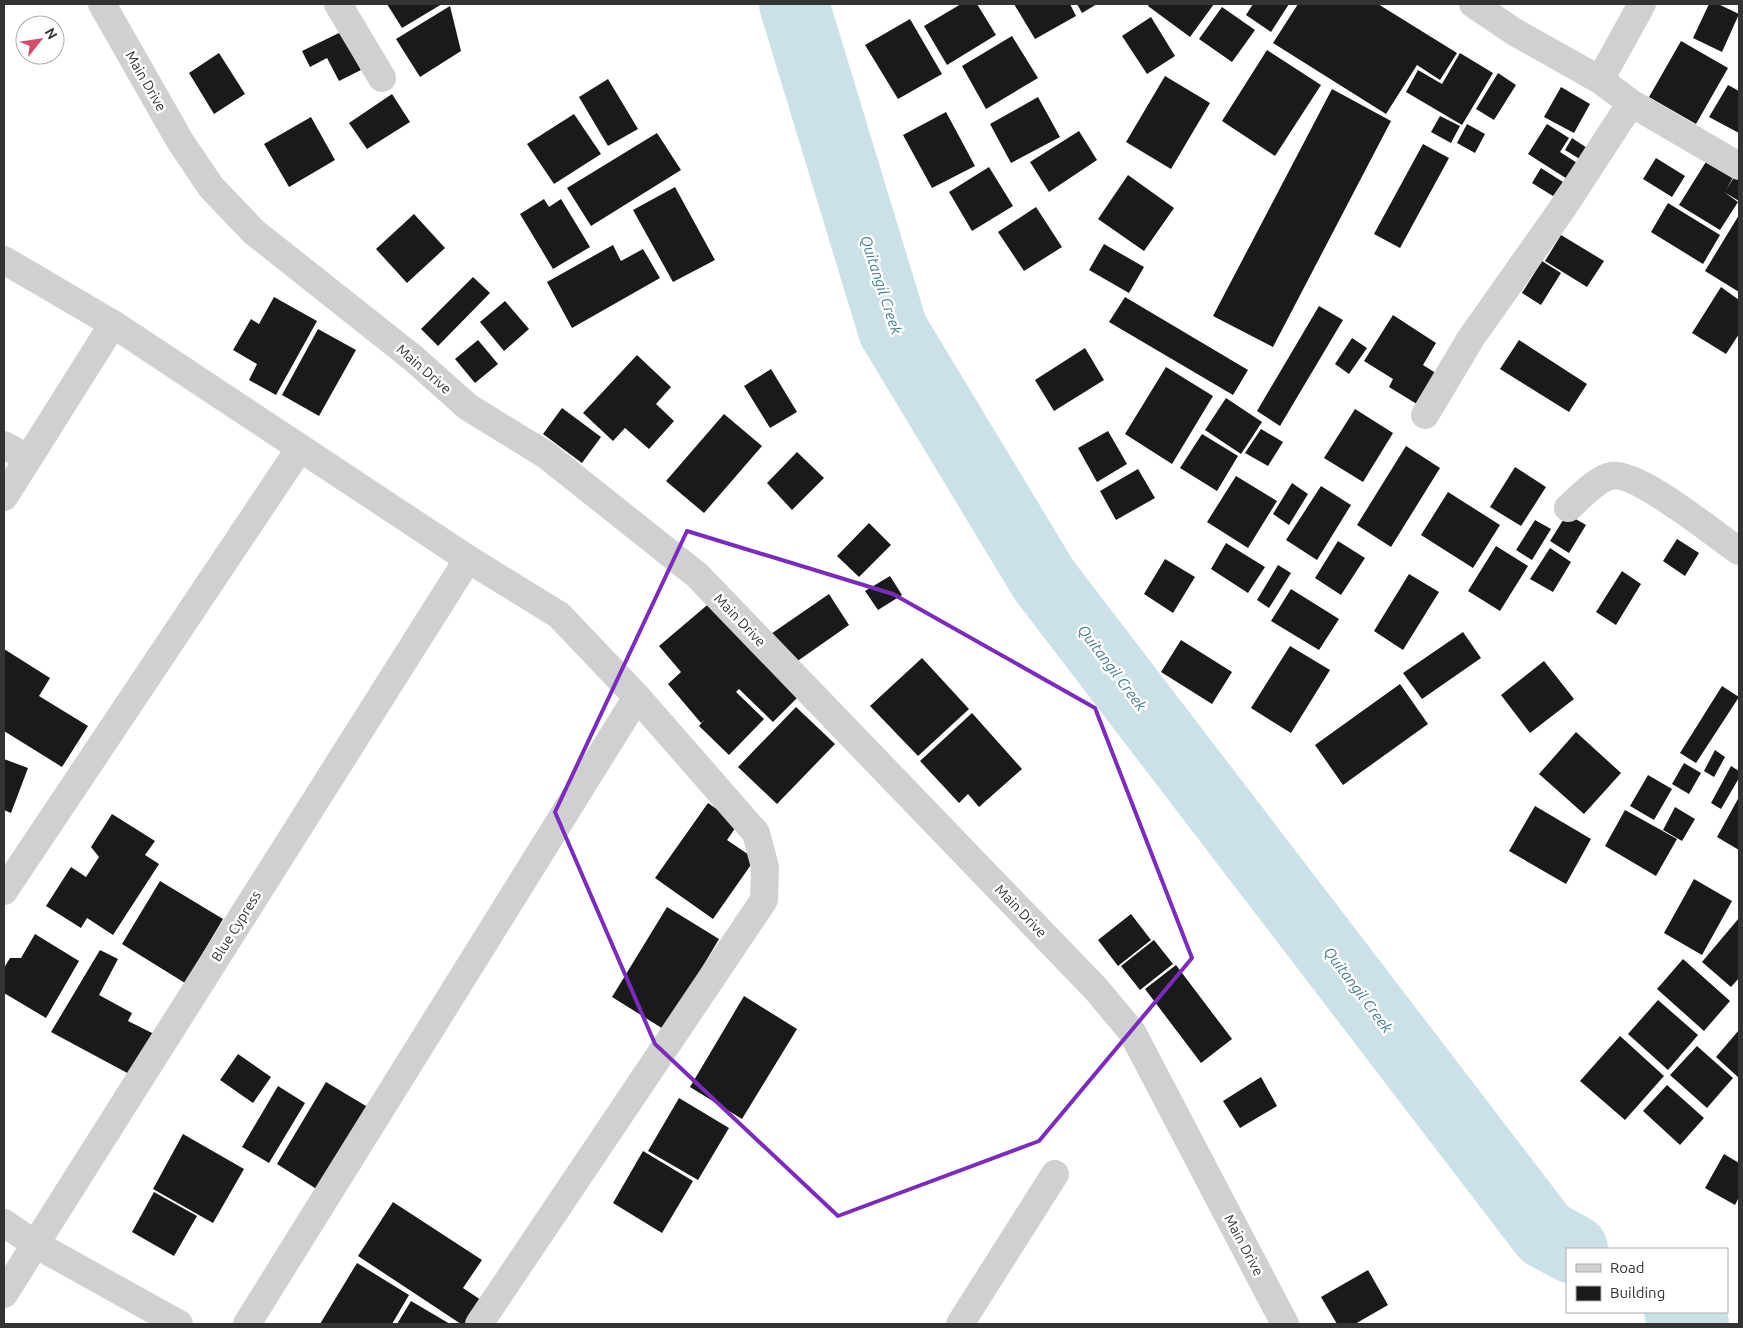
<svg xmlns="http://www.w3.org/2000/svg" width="1743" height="1328" font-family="Ubuntu,sans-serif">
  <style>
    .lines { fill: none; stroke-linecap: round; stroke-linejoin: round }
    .river { stroke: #cce1e7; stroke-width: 70 }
    .building { fill: #1a1a1a }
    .street { stroke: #d0d0d0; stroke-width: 28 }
    .marked { fill: none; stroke: #7b2cbf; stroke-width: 4; stroke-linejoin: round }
    .labels { text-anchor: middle; stroke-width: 5; stroke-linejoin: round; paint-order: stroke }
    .street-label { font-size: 14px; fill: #333; stroke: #fff }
    .water-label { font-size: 15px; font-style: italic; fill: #487e8e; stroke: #fff }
  </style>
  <rect width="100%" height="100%" fill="#fff"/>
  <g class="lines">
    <g class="river">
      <polyline points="794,4 893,330 1044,580 1545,1234 1573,1249"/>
      <polyline points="1679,1312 1694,1324"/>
    </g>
  </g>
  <g class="building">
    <polygon points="387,4 442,4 402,28"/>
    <polygon points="961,4 977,4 996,35 947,65 924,26"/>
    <polygon points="1014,4 1070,4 1076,16 1035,39"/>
    <polygon points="1077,4 1097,4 1082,13"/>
    <polygon points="1149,4 1214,4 1190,37 1148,6"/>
    <polygon points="1253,4 1289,4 1271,32 1246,15"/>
    <polygon points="1298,4 1378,4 1457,53 1440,80 1417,65 1386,114 1273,43"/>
    <polygon points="1709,4 1718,4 1739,14 1722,52 1693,38"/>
    <polygon points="450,6 461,51 420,77 396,39"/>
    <polygon points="1222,7 1255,30 1232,62 1199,39"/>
    <polygon points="1151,17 1175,56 1147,74 1122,36"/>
    <polygon points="910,19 942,74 898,99 865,45"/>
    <polygon points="341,32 361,70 339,81 327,58 310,67 302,51"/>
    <polygon points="1012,36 1038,78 986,109 962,66"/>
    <polygon points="1681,41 1728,68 1696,124 1649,97"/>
    <polygon points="1267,50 1321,85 1275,156 1222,121"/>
    <polygon points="219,53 245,94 214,114 189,73"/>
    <polygon points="1460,53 1493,73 1462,125 1406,92 1418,70 1442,84"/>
    <polygon points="1498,73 1516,85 1494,120 1476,109"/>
    <polygon points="1165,76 1210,103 1171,169 1126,142"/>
    <polygon points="608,79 638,129 608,146 579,97"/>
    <polygon points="1728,85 1739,91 1739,133 1709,117"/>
    <polygon points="1561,87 1590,104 1574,133 1544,117"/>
    <polygon points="1332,89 1391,121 1273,347 1213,316"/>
    <polygon points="392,94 410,122 367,149 349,123"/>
    <polygon points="1038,97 1060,137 1011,163 990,124"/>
    <polygon points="946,112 975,166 932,188 903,135"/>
    <polygon points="574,114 601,154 554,184 527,144"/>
    <polygon points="1440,116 1460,126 1451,143 1431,132"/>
    <polygon points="311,117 335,160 289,187 264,144"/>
    <polygon points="1467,124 1485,134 1475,153 1457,143"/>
    <polygon points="1547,124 1569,138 1560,152 1582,166 1572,182 1528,154"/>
    <polygon points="1079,131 1097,160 1049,192 1030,162"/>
    <polygon points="657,133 681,170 591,226 567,188"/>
    <polygon points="1572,138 1590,150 1583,161 1565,150"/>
    <polygon points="1423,144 1449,158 1400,248 1374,234"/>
    <polygon points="1709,157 1735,174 1726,190 1738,171 1739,172 1739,201 1724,192 1738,202 1720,230 1679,205"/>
    <polygon points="1656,158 1685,176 1672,197 1643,179"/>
    <polygon points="989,167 1013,206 972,231 949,192"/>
    <polygon points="1541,168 1563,182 1553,196 1532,183"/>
    <polygon points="1128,175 1174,208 1144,251 1098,219"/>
    <polygon points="675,187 715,260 673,282 633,210"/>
    <polygon points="544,199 549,207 561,199 590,247 553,269 520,214"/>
    <polygon points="1668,203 1720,235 1703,264 1651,232"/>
    <polygon points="1036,207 1062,247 1024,271 998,232"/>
    <polygon points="414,214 445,248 407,283 376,249"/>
    <polygon points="1739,215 1739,292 1705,271"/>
    <polygon points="1561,235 1604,261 1587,287 1545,261"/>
    <polygon points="1104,244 1144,267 1129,293 1089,270"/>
    <polygon points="613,245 621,261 643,249 660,278 572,328 547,282"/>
    <polygon points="1542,261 1561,273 1541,305 1522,293"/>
    <polygon points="473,277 490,293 438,346 421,329"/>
    <polygon points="1721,287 1739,300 1739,334 1726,354 1692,333"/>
    <polygon points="274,297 317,321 276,395 249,380 257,364 233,350 251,319 259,324"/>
    <polygon points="1125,297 1248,370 1233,395 1109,322"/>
    <polygon points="505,301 529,329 504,351 480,322"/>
    <polygon points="1319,306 1343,320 1280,426 1257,411"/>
    <polygon points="1393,315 1436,343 1423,365 1439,375 1420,406 1389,387 1393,379 1364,361"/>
    <polygon points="318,329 356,350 319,416 282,395"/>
    <polygon points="1352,338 1367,348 1349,374 1335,364"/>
    <polygon points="478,340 498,364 475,383 455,359"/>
    <polygon points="1519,340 1587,384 1569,412 1500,369"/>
    <polygon points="1085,348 1104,380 1054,411 1035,380"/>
    <polygon points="637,355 671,387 656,404 674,421 649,449 625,428 613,441 583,413"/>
    <polygon points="1166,367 1213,396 1172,464 1125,434"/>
    <polygon points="771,369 797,412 770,428 744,386"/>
    <polygon points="1226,398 1262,422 1241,454 1205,430"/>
    <polygon points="562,408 601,437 582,463 543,434"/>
    <polygon points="1355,409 1393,433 1363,482 1324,458"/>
    <polygon points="724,414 762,446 704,513 666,481"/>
    <polygon points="1261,429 1283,442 1268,466 1245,453"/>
    <polygon points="1108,431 1127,464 1097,482 1078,448"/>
    <polygon points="1202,434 1238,456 1217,491 1180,468"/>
    <polygon points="1406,446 1440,468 1391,547 1357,525"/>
    <polygon points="797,452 824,478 792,510 767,483"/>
    <polygon points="1515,467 1546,487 1521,526 1490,507"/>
    <polygon points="1138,469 1155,498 1116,520 1100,491"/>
    <polygon points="1236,476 1277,501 1248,548 1207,522"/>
    <polygon points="1292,483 1308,494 1289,525 1273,514"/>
    <polygon points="1321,486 1351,505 1317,560 1286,540"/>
    <polygon points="1448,492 1500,525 1473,568 1421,535"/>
    <polygon points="1567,514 1586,525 1569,553 1550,541"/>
    <polygon points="1535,520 1551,529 1532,560 1516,550"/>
    <polygon points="869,523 891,545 859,577 837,556"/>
    <polygon points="1677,539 1699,553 1685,576 1663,561"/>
    <polygon points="1338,541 1365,558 1341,595 1315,578"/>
    <polygon points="1226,543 1265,567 1248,593 1211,569"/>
    <polygon points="1496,546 1528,566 1500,611 1468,591"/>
    <polygon points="1550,548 1571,562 1553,592 1530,579"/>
    <polygon points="1165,559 1195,577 1173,613 1144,594"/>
    <polygon points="1278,565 1291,573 1269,608 1257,600"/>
    <polygon points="1622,571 1641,584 1616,625 1596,612"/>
    <polygon points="1409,574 1439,592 1403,650 1374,631"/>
    <polygon points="890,576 902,595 878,610 865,591"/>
    <polygon points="1291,589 1339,619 1319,650 1271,621"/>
    <polygon points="829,594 849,625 789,667 768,636"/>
    <polygon points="712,601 799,696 773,722 739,689 736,692 764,719 729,755 699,726 705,719 701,723 668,684 681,672 659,646"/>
    <polygon points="1463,632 1481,658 1422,699 1403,673"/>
    <polygon points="1181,640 1232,672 1212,704 1161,672"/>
    <polygon points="1290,646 1330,670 1291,733 1251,708"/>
    <polygon points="4,649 50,678 39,696 88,726 62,767 4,731"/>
    <polygon points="922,658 969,709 918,756 870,706"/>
    <polygon points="1544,661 1574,699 1530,733 1501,695"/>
    <polygon points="1400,684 1428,724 1343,785 1315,745"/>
    <polygon points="1722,686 1739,697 1696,763 1680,753"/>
    <polygon points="796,707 835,744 777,804 738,767"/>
    <polygon points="972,713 1022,769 979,807 968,794 959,803 920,761"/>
    <polygon points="1576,732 1621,773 1584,814 1539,774"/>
    <polygon points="1715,750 1725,757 1714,777 1704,771"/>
    <polygon points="4,759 28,768 11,813 4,810"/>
    <polygon points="1684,763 1701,773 1689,794 1672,784"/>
    <polygon points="1731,766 1739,771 1739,778 1721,809 1711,803"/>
    <polygon points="1648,775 1672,789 1654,820 1630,806"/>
    <polygon points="1739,797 1739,850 1717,837"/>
    <polygon points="708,803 738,824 727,840 755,859 713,919 655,878"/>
    <polygon points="1535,806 1591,839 1566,884 1509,851"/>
    <polygon points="1675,807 1695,819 1682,841 1663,830"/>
    <polygon points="1625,810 1677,839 1656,876 1605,846"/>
    <polygon points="112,814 155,841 145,855 159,864 113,935 87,918 81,928 46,906 71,867 86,877 99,857 91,847"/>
    <polygon points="1694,879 1732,901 1702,955 1664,933"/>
    <polygon points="160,881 223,919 185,983 122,944"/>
    <polygon points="667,907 719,939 665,1030 612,997"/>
    <polygon points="1131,914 1151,940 1118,966 1098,940"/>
    <polygon points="1739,918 1739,978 1731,987 1702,962"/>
    <polygon points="35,934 79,961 46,1018 4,993 4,968 10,958 21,958"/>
    <polygon points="1154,940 1173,964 1140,990 1121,966"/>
    <polygon points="100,950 118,959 99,995 132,1013 128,1021 158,1036 131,1075 51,1032"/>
    <polygon points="1683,959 1730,1001 1704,1031 1657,989"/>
    <polygon points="1176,965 1232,1039 1201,1063 1145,989"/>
    <polygon points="744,996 797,1029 742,1119 690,1087"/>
    <polygon points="1658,1000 1698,1035 1668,1070 1628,1034"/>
    <polygon points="1739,1030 1739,1078 1716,1057"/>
    <polygon points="1620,1036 1664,1076 1625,1120 1580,1081"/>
    <polygon points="1697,1046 1733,1078 1707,1108 1670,1075"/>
    <polygon points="238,1054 271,1077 253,1103 220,1080"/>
    <polygon points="1261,1077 1277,1106 1240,1128 1223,1101"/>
    <polygon points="326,1082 376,1112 326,1195 277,1164"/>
    <polygon points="1667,1085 1704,1118 1680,1145 1643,1111"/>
    <polygon points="278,1086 305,1103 269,1163 242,1147"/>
    <polygon points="679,1098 729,1128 698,1180 648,1151"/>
    <polygon points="183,1134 244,1169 213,1223 153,1189"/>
    <polygon points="643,1151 693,1181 662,1233 613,1203"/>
    <polygon points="1724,1154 1739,1163 1739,1197 1735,1205 1705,1188"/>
    <polygon points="154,1192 197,1216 174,1256 132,1232"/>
    <polygon points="393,1202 482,1260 463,1288 484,1302 470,1324 461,1324 358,1256"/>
    <polygon points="357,1263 409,1295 392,1324 320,1324"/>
    <polygon points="1368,1270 1388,1305 1355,1324 1337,1324 1321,1297"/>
    <polygon points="411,1301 450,1324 397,1324"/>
  </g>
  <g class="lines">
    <g class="street">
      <polyline points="102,4 180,141 211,187 254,232 413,358 468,407 546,455 697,575 1096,989 1132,1032 1285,1324"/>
      <polyline points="338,4 382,78"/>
      <polyline points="1473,4 1513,31 1600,80 1631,103 1739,166"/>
      <polyline points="1600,80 1642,4"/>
      <polyline points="4,260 113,324 468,559 559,615 637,697 756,833 765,867 764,900 479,1324"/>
      <polyline points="1425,415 1471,338 1562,209 1631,103"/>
      <polyline points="4,445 27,458"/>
      <polyline points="4,497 113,324"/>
      <path d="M1568 508C1578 499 1598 478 1611 476 1637 470 1715 535 1739 551"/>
      <polyline points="4,891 300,448"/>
      <polyline points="4,1223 35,1244 179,1324"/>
      <polyline points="4,1294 468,559"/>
      <polyline points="247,1324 637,697"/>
      <polyline points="960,1324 1055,1174"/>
    </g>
  </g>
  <path class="marked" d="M687 531 893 594 1095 708 1192 958 1039 1141 838 1216 655 1044 555 812Z"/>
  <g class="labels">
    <g class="street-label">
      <text transform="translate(146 81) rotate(60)" y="5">Main Drive</text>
      <text transform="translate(424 369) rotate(41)" y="5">Main Drive</text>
      <text transform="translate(740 620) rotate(46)" y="5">Main Drive</text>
      <text transform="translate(1021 911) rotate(46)" y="5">Main Drive</text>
      <text transform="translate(236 926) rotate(-58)" y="5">Blue Cypress</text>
      <text transform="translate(1244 1245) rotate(62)" y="5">Main Drive</text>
    </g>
    <g class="water-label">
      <text transform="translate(881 285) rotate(72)" y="5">Quitangil Creek</text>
      <text transform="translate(1112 668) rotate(53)" y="5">Quitangil Creek</text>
      <text transform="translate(1358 990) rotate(53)" y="5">Quitangil Creek</text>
    </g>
  </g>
  <rect width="1743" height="1328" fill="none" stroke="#333333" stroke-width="10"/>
  <rect x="1566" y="1248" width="162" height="65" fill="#ffffff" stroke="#adadad"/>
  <rect x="1576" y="1264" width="25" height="8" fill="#d0d0d0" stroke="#adadad"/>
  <text x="1610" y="1273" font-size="15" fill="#333333">Road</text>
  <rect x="1576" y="1286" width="25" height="15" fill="#1a1a1a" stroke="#adadad"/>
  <text x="1610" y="1298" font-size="15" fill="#333333">Building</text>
  <g transform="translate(40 40) rotate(60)"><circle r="24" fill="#ffffff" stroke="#adadad"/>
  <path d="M0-4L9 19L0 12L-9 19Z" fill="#d44b6c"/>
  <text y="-8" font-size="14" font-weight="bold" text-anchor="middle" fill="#333333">N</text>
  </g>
</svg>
